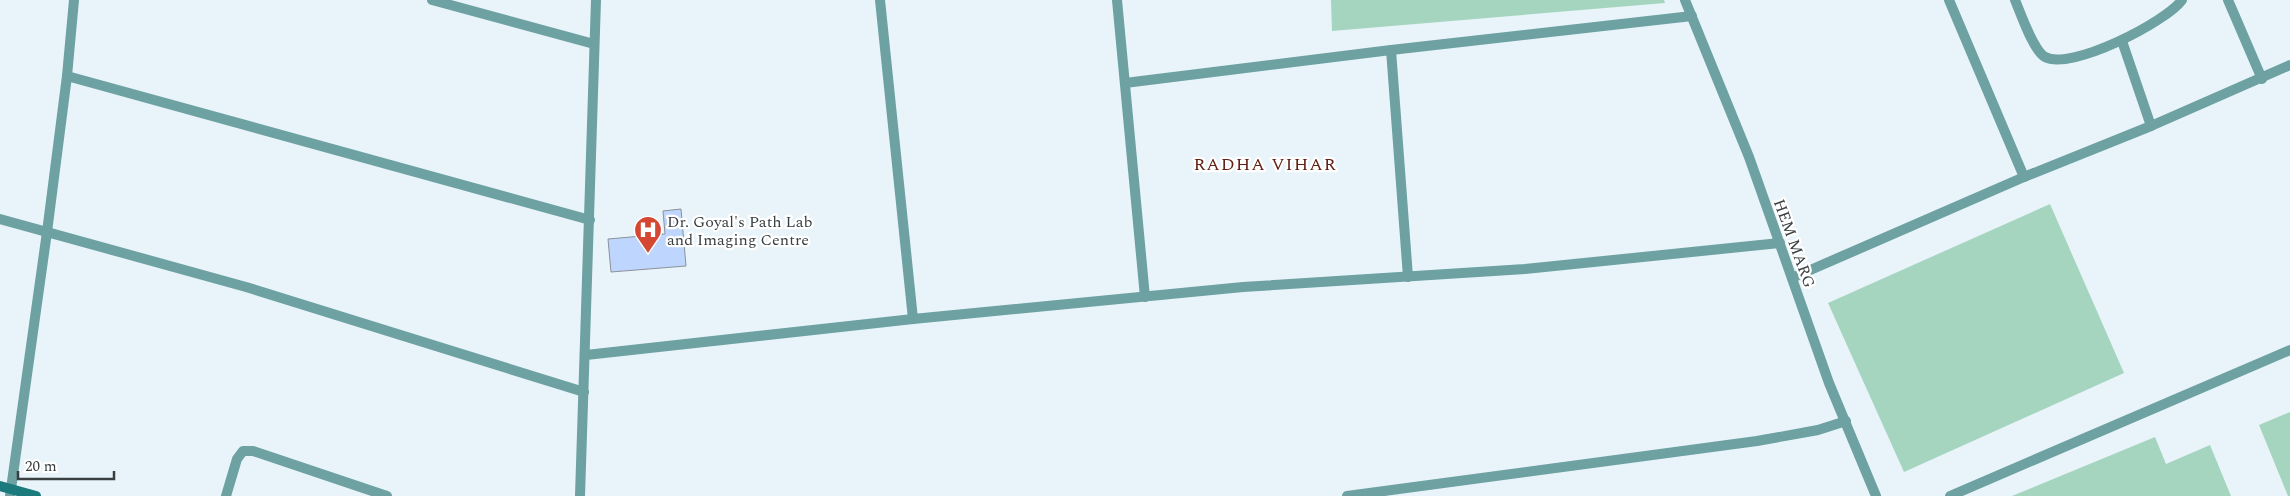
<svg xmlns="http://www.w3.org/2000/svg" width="2290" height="496" font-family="Spectral,serif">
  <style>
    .green { fill: #a5d5bf }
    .building { fill: #bed5fe; stroke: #8c919a }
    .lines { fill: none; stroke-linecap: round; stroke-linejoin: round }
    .street { stroke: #6da1a2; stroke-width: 10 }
    .secondary { stroke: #1a7a7c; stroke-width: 10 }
    .labels { text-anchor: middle; stroke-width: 4.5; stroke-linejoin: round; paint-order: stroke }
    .poi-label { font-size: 16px; fill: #393e40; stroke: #fff; text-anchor: start }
    .street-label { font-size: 16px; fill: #393e40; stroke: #fff }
    .neighbourhood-label { font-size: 18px; letter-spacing: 1px; fill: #642015; stroke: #fff }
  </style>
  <rect width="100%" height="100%" fill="#e8f4fa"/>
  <g class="green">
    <polygon points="1331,0 1664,0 1665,3 1332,31"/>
    <polygon points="2050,204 2124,373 1904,472 1828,303"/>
    <polygon points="2290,412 2290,496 2288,496 2259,425"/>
    <polygon points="2155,437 2166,464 2210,445 2231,496 2012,496"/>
  </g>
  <polygon class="building" points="681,209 686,266 611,272 608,239 665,234 663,211"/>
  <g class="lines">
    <g class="street">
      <polyline points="432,0 594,44"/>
      <polyline points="880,0 913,319"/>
      <polyline points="1117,0 1145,297"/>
      <polyline points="1685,0 1749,157 1829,383 1876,496"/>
      <path d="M2015 0C2021 14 2033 50 2045 57 2071 71 2166 22 2182 0"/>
      <polyline points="2228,0 2262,79"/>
      <polyline points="2122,41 2151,126"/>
      <polyline points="1391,50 1692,16"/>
      <polyline points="67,76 590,220"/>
      <polyline points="1125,83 1391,50 1408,277"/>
      <polyline points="2024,177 2151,126 2290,65"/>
      <polyline points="0,219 246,287 584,392"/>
      <polyline points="1792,278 2024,177 1949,0"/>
      <polyline points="586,355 913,319 1243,287 1525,269 1780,243"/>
      <polyline points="10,496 47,232 67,76 74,0"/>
      <polyline points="226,496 237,459 243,451 253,451 387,496"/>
      <polyline points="580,496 596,0"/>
      <polyline points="1347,496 1757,441 1818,430 1846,421"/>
      <polyline points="1950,496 2290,350"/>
    </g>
    <polyline class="secondary" points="0,486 36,496"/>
  </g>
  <defs>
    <symbol id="hospital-pin" viewBox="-11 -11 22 30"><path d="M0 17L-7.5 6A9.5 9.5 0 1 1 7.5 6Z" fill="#d44732" stroke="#fff"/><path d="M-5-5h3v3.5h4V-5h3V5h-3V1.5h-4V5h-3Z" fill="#fff"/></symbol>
  </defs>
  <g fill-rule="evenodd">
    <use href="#hospital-pin" x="632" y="214" width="32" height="43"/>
  </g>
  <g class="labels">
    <g class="poi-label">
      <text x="667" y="227">Dr. Goyal's Path Lab<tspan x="667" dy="18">and Imaging Centre</tspan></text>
    </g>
    <g class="street-label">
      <text transform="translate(1795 243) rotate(70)" y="6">HEM MARG</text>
    </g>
    <g class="neighbourhood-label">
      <text x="1265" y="170">RADHA VIHAR</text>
    </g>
  </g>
  <path d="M18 471v8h96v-8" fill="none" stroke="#393e40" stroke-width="2.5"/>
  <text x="25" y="471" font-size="15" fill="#393e40" stroke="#ffffff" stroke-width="4" paint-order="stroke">20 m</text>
</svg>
